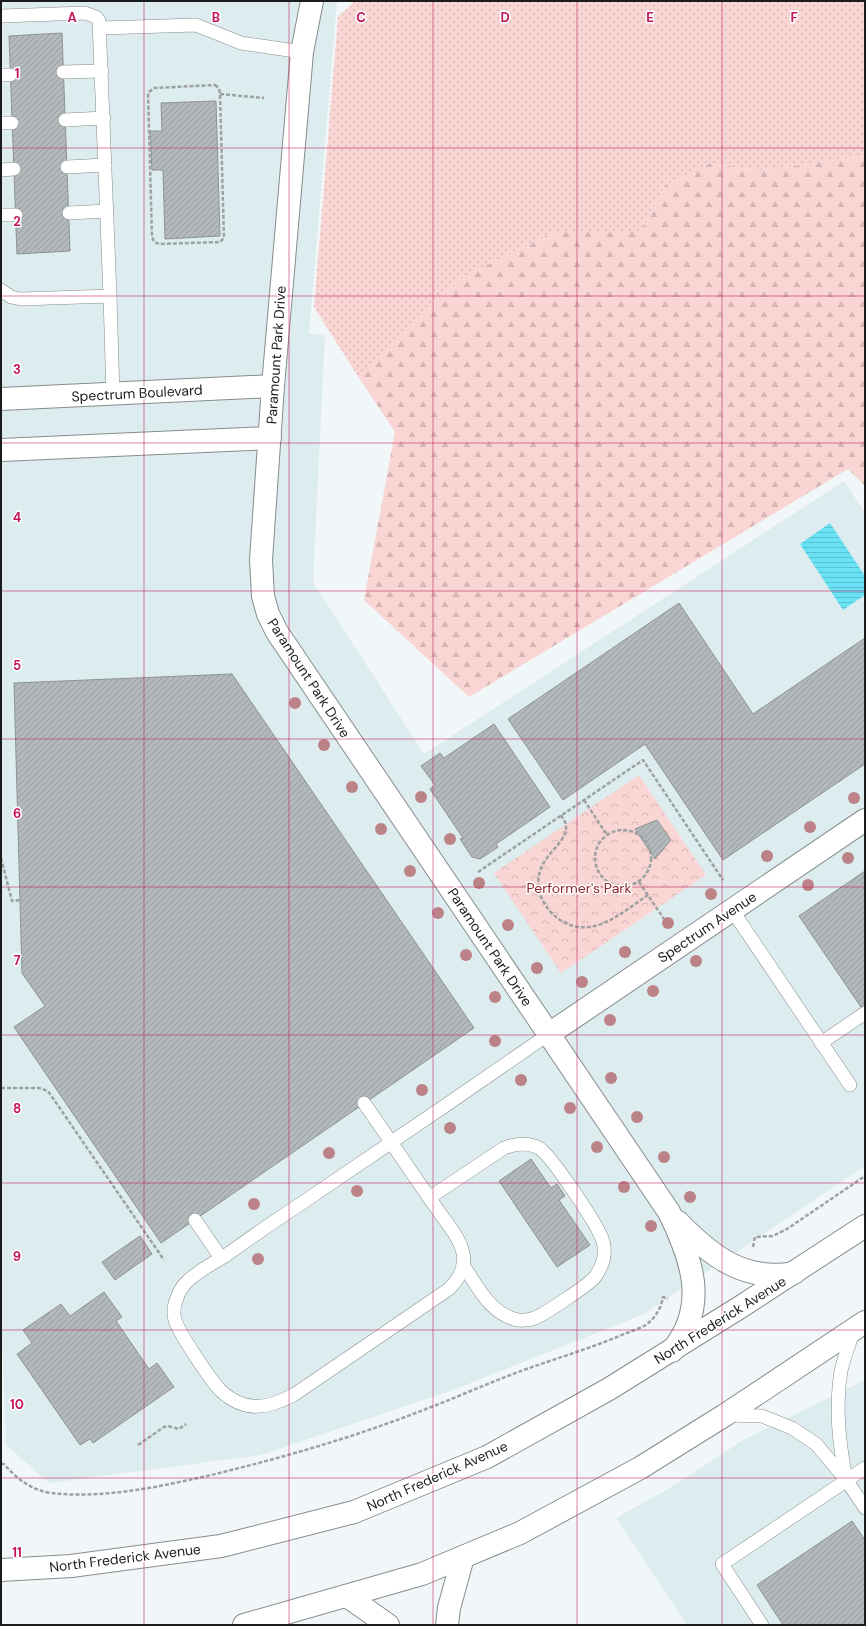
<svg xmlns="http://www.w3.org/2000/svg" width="866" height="1626" font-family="'DM Sans',sans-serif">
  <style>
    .built { fill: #ddecef }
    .grass { fill: url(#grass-dots) }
    .forest { fill: url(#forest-firs) }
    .park { fill: url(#park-crowns) }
    .water { fill: url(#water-rules) }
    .building { fill: url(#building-hatch); stroke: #8d9394 }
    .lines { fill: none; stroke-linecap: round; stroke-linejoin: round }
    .lane-casing { stroke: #878c8d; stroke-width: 14 }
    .street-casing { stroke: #878c8d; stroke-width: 24 }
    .primary-casing { stroke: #878c8d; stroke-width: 24 }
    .path { stroke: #9da1a2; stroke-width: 2.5; stroke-dasharray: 4 2; stroke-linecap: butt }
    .lane { stroke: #fff; stroke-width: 13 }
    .street { stroke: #fff; stroke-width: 22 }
    .primary { stroke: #fff; stroke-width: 22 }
    .tree { fill: #bb8388 }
    .grid { fill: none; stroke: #c2185b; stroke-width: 1; stroke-opacity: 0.55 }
    .labels { text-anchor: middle; stroke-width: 3; stroke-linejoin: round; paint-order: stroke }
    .street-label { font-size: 14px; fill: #1a1c1c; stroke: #fff }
    .park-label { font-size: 14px; fill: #8e242c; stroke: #fff }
    .grid-label { font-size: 13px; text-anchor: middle; font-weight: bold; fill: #c2185b; stroke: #fff; stroke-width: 3; stroke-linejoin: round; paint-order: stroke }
  </style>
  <defs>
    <pattern id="grass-dots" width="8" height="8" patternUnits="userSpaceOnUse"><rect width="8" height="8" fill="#f9d5d3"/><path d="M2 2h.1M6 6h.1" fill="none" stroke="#d5b6b5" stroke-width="1.8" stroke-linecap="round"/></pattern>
    <pattern id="forest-firs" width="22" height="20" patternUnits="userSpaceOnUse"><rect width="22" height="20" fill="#f9d5d3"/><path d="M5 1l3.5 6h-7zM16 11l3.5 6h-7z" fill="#d5b6b5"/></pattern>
    <pattern id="park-crowns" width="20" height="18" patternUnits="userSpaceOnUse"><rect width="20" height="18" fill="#f9d5d3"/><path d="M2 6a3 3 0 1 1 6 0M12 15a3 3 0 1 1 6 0" fill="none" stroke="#d5b6b5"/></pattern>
    <pattern id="water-rules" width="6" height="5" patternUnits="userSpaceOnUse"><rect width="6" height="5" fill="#6ae2f5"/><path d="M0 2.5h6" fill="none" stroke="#5bc1d1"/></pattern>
    <pattern id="building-hatch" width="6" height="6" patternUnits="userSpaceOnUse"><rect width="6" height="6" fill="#b3b9ba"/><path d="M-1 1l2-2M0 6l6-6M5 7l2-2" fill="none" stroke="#999e9f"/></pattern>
  </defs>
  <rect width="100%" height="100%" fill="#f1f7f8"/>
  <g class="built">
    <polygon points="1,1 337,1 309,334 325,335 313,582 424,754 844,481 865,513 865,1166 644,1314 453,1390 261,1455 49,1483 6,1445 1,1317"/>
    <polygon points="865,1380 865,1625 687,1625 616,1518 668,1489 745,1439"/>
  </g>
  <polygon class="grass" points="355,1 865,1 865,156 759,171 711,163 665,185 641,231 556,231 463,277 359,378 314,307 338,17"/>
  <polygon class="forest" points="865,156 865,486 848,469 469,697 364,600 395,432 359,378 463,277 556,231 641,231 665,185 711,163 759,171"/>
  <polygon class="park" points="639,775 706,875 561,973 494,873"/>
  <polygon class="water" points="830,523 865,576 865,595 843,610 800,544"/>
  <g class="building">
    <polygon points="62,33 70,251 17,254 9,36"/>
    <polygon points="216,101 220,236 165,239 163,170 152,170 150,131 162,131 161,103"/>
    <polygon points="679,603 753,714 865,638 865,764 723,860 645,744 563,800 508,719"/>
    <polygon points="232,674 474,1028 161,1243 14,1027 45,1006 22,973 14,683"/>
    <polygon points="494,724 550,807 496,844 498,847 480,859 472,857 460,839 463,838 430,789 435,785 421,766 440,753 444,758"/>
    <polygon points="657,820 671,840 655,859 635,829"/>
    <polygon points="865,871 865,1013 799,916"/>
    <polygon points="531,1159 551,1188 557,1184 565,1196 559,1200 590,1245 557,1267 499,1181"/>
    <polygon points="140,1236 152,1254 115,1280 102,1262"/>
    <polygon points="104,1292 122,1317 116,1321 149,1369 157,1363 174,1387 93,1443 90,1439 80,1445 17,1354 32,1343 23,1330 61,1304 70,1316"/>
    <polygon points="852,1521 865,1540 865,1625 783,1625 757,1585"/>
  </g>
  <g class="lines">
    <defs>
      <g id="lane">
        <polyline points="1,16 85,13 96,17 99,21 110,296 21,299 11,297 1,290"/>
        <polyline points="101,28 196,25 241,43 302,52"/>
        <polyline points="63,72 102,71"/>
        <polyline points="1,75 10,75"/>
        <polyline points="65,120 104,118"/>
        <polyline points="1,123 12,123"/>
        <polyline points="67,167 105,165"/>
        <polyline points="1,170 14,169"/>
        <polyline points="69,213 107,211"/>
        <polyline points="1,215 16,215"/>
        <polyline points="110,296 113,395"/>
        <polyline points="732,910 850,1085"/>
        <polyline points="821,1043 865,1013"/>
        <path d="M364 1103C388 1137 411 1172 435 1206 444 1220 460 1237 463 1253 466 1267 459 1279 449 1289L295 1394C268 1409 245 1413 221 1391 211 1381 179 1333 175 1320 173 1313 174 1305 177 1298 179 1291 184 1284 190 1279 200 1270 213 1263 225 1256 250 1238 276 1220 302 1203 385 1147 467 1091 549 1034"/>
        <path d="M429 1198 504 1148C514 1144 528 1142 539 1148 551 1155 593 1219 600 1234 603 1240 605 1248 604 1255 604 1262 599 1271 595 1277 587 1286 546 1313 535 1318 529 1320 520 1321 514 1319 489 1312 477 1285 463 1265"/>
        <polyline points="195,1220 221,1258"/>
        <polyline points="727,1415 762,1416 792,1428 816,1444 847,1481 865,1508"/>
        <path d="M846 1479C839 1442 835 1408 841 1371 844 1357 850 1343 854 1329"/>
        <polyline points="762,1625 722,1564 865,1468"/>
      </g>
      <g id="street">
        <path d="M312 1 302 52 273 386 261 560 263 596 268 614 277 632 669 1212C692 1259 709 1306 672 1351"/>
        <polyline points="1,399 273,386"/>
        <polyline points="1,450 270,438"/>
        <polyline points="549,1034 865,820"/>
        <path d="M678 1222C711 1256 744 1282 794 1273"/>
        <polyline points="347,1596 388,1625"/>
        <polyline points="447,1625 449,1608 463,1557"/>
      </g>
      <g id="primary">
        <polyline points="1,1570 71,1566 221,1546 354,1512 487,1457 609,1389 742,1306 865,1226"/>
        <polyline points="244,1625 422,1574 520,1533 640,1468 725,1415 865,1322"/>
      </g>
    </defs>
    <use href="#lane" class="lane-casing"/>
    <use href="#street" class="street-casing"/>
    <use href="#primary" class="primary-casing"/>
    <g class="path">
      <polygon points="215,85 219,88 220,94 224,238 220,242 159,244 154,242 152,237 148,93 154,88"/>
      <polyline points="220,94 264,98"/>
      <polyline points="584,800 607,835"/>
      <path d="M561 815C563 819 566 822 566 826 568 847 530 857 540 894 544 905 551 914 560 920 593 941 622 912 648 895"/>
      <circle cx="623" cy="858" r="28"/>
      <polyline points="1,858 12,901 21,900"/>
      <polyline points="478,872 643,760 723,880"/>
      <polyline points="639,882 664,919"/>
      <polyline points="1,1088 39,1088 48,1091 164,1260"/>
      <polyline points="753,1247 755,1237 773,1236 787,1229 865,1176"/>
      <polyline points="138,1445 164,1427 168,1426 179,1429 186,1424"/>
      <path d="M1 1464H4C17 1479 31 1490 51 1493 102 1499 158 1487 207 1476 282 1458 355 1437 426 1409 455 1398 484 1385 513 1374 547 1361 583 1351 617 1337 626 1333 636 1330 644 1326 654 1320 661 1309 663 1297L668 1299"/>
    </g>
    <use href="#lane" class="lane"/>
    <use href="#street" class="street"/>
    <use href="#primary" class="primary"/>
  </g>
  <g class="tree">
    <circle cx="295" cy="703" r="6"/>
    <circle cx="324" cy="745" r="6"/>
    <circle cx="352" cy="787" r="6"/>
    <circle cx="421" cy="797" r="6"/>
    <circle cx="854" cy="798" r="6"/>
    <circle cx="810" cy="827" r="6"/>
    <circle cx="381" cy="829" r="6"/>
    <circle cx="450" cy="839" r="6"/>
    <circle cx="767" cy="856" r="6"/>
    <circle cx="848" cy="858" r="6"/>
    <circle cx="410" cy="871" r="6"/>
    <circle cx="479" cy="883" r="6"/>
    <circle cx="808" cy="885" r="6"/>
    <circle cx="711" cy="894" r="6"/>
    <circle cx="438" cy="913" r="6"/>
    <circle cx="668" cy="923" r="6"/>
    <circle cx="508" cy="925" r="6"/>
    <circle cx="625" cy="952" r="6"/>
    <circle cx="466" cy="955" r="6"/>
    <circle cx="696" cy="961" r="6"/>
    <circle cx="537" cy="968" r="6"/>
    <circle cx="582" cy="982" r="6"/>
    <circle cx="653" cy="991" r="6"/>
    <circle cx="495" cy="997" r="6"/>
    <circle cx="610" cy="1020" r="6"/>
    <circle cx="495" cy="1041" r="6"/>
    <circle cx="611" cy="1078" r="6"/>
    <circle cx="521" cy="1080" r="6"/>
    <circle cx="422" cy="1090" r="6"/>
    <circle cx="570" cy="1108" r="6"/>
    <circle cx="637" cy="1117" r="6"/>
    <circle cx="450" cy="1128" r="6"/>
    <circle cx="597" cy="1147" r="6"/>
    <circle cx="329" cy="1153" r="6"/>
    <circle cx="664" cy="1157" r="6"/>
    <circle cx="624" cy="1187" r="6"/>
    <circle cx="357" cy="1191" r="6"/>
    <circle cx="690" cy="1197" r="6"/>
    <circle cx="254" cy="1204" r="6"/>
    <circle cx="651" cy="1226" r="6"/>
    <circle cx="258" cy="1259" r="6"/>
  </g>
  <path class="grid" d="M144 1V1625M289 1V1625M433 1V1625M577 1V1625M722 1V1625M1 148H865M1 296H865M1 443H865M1 591H865M1 739H865M1 887H865M1 1035H865M1 1183H865M1 1330H865M1 1478H865"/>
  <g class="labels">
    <g class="street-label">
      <text transform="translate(276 355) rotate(-86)" y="5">Paramount Park Drive</text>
      <text transform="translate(137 393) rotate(-3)" y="5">Spectrum Boulevard</text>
      <text transform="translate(309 678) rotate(57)" y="5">Paramount Park Drive</text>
      <text transform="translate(707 927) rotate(-34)" y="5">Spectrum Avenue</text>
      <text transform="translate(490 947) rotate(56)" y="5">Paramount Park Drive</text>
      <text transform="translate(720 1320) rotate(-32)" y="5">North Frederick Avenue</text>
      <text transform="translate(437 1476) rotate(-24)" y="5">North Frederick Avenue</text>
      <text transform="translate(125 1558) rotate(-7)" y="5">North Frederick Avenue</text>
    </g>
    <g class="park-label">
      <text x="579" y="893">Performer's Park</text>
    </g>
  </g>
  <g class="grid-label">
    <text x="72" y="22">A</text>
    <text x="216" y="22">B</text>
    <text x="361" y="22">C</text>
    <text x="505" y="22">D</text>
    <text x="650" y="22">E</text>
    <text x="794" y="22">F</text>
    <text x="17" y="78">1</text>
    <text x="17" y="226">2</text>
    <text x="17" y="374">3</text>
    <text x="17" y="522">4</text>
    <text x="17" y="670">5</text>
    <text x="17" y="818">6</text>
    <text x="17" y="965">7</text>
    <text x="17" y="1113">8</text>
    <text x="17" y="1261">9</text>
    <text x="17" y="1409">10</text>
    <text x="17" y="1557">11</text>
  </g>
  <rect width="866" height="1626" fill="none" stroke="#1a1c1c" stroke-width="4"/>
</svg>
